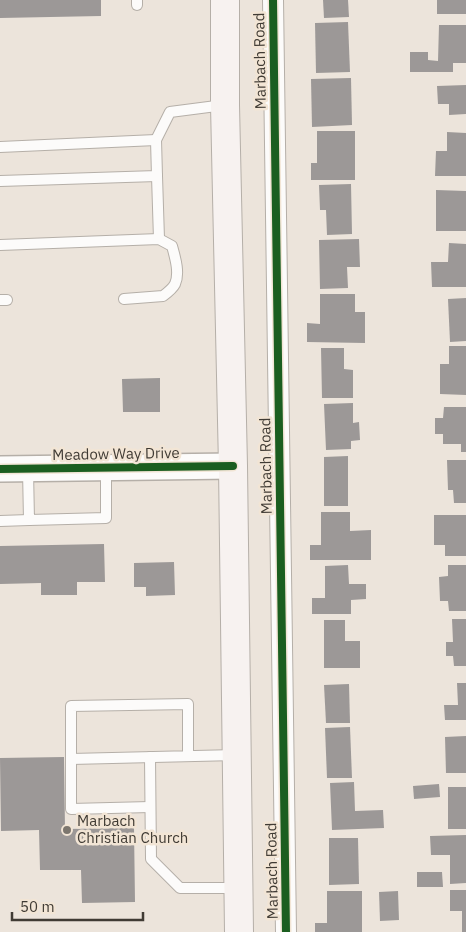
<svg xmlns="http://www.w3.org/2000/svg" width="466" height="932" font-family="'IBM Plex Sans',sans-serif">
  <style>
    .building { fill: #9c9897 }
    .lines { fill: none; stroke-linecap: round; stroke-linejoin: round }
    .service-casing { stroke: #b5afa8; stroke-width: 12 }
    .minor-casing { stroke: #b5afa8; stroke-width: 22 }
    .tertiary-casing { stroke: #b5afa8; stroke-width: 28 }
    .secondary-casing { stroke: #b5afa8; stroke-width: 30 }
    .service { stroke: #fcfbfa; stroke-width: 10 }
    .minor { stroke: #fcfbfa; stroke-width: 20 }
    .tertiary { stroke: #fcfbfa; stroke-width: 25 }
    .secondary { stroke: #f7f2f0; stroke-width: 28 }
    .cycleway-casing { stroke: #f2e5d5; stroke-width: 11 }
    .cycleway { stroke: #1b5e20; stroke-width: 8 }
    .poi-dot { fill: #7c766e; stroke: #f2e5d5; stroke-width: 2 }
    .labels { text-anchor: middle; stroke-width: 5; stroke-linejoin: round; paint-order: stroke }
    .street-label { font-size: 15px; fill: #403b34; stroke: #f2e5d5 }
    .poi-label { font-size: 15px; fill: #403b34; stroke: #f2e5d5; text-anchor: start }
  </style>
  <rect width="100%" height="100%" fill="#ece4db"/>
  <g class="building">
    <polygon points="0,0 101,0 101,16 0,18"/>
    <polygon points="323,0 348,0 349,17 324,18"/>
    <rect x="437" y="0" width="29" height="14"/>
    <polygon points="348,22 350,72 316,73 315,23"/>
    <polygon points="439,25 466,25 466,63 453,63 453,72 410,72 410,52 428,52 428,60 438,61"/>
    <polygon points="351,78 352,125 312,127 311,79"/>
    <polygon points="466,85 466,114 449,115 449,104 438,104 437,86"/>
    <polygon points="317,131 355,131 355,180 311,180 311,163 317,163"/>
    <polygon points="447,132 466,133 466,176 435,176 436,151 447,151"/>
    <polygon points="351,184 352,234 327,235 326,210 320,210 319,185"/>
    <polygon points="436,190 466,191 466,231 436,231"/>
    <polygon points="359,239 360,267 347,267 348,288 320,289 319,240"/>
    <polygon points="449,243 466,244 466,287 432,287 431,262 448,262"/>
    <polygon points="320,294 355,294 355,312 365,312 365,343 307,342 307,323 320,324"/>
    <polygon points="466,298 466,341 450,342 448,299"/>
    <polygon points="449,346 466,346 466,395 440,394 440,364 449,364"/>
    <polygon points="321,348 344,348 344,369 353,370 353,398 322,398"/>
    <polygon points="160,378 160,412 123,412 122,379"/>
    <polygon points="353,403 353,423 359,422 360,440 351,441 351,449 326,450 324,404"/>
    <polygon points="444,407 466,407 466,452 461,452 461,444 443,444 443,434 435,434 435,418 443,418"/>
    <polygon points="348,456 348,506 324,506 324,457"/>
    <polygon points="447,460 466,460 466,503 454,503 453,490 448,490"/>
    <polygon points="321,512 350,512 350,531 371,530 371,560 310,560 310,545 321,545"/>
    <polygon points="434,515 466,515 466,556 445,556 445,545 434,545"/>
    <polygon points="104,544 105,582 77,582 77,595 41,595 41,583 0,584 0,546"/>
    <polygon points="174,562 175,595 146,596 146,587 134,587 134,563"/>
    <polygon points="348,565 349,584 366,584 366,599 351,600 351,614 312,614 312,598 325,598 325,566"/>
    <polygon points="448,565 466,565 466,611 449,611 448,601 440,601 439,577 448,576"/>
    <polygon points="452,619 466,619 466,666 454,666 453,656 446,656 446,642 453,642"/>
    <polygon points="324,620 345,620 345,641 360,641 360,668 324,668"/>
    <polygon points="457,683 466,683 466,720 445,720 444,705 458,705"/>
    <polygon points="349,684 350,723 326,723 324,685"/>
    <polygon points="350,727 352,778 327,778 325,728"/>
    <polygon points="466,736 466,773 446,773 445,737"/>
    <polygon points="64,757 65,829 134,828 135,902 82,903 81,870 40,870 39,830 1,831 0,758"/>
    <polygon points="354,782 355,811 383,810 384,828 332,830 330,783"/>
    <polygon points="439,784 440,797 414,799 413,786"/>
    <rect x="448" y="787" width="18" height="42"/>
    <polygon points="466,835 466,883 450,884 450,855 431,855 430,836"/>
    <polygon points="329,838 358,838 359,884 329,885"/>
    <polygon points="417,872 442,872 443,887 417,887"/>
    <polygon points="450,890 466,890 466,932 462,932 462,911 450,911"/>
    <polygon points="327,891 362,891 362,932 315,932 315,923 327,923"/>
    <polygon points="398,891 399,920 380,921 379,892"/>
  </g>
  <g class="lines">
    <defs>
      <g id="service">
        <polyline points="137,5 137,0"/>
        <polyline points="0,147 156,140"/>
        <polyline points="157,176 159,239"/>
        <polyline points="0,181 157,176 156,140 170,112 224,105"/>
        <path d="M0 245 159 239 172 246C175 257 180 273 175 284 173 288 167 293 163 296L124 299"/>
        <polyline points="0,300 7,300"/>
        <polyline points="28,470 29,520 106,518 106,467"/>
        <polyline points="0,521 29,520"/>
        <polyline points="188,756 188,704 71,706 71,759 236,755"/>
        <polyline points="150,757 151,859 180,888 238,888"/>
        <polyline points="71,759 71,809 150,807"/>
      </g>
      <polyline id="minor" points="273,0 286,932"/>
      <polyline id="tertiary" points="0,469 233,466"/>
      <polyline id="secondary" points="225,0 225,105 233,466 239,932"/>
    </defs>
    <use href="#service" class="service-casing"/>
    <use href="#minor" class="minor-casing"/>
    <use href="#tertiary" class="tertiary-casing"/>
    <use href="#secondary" class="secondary-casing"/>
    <use href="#service" class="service"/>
    <use href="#minor" class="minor"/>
    <use href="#tertiary" class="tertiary"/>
    <use href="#secondary" class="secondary"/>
    <defs>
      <g id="cycleway">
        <polyline points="273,0 286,932"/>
        <polyline points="0,469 233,466"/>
      </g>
    </defs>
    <use href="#cycleway" class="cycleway-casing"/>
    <use href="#cycleway" class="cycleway"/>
  </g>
  <circle class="poi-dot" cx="67" cy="830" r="5"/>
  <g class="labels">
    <g class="street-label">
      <text transform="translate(260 61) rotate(-91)" y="5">Marbach Road</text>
      <text transform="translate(116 454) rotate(-1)" y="5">Meadow Way Drive</text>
      <text transform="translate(266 466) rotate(-91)" y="5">Marbach Road</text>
      <text transform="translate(272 871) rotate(-91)" y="5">Marbach Road</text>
    </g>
    <g class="poi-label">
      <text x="77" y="826">Marbach<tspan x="77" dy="17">Christian Church</tspan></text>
    </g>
  </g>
  <path d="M12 912v8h131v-8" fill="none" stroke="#403b34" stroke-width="2.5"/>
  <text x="20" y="912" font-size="15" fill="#403b34" stroke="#f2e5d5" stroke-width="4" paint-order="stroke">50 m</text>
</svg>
